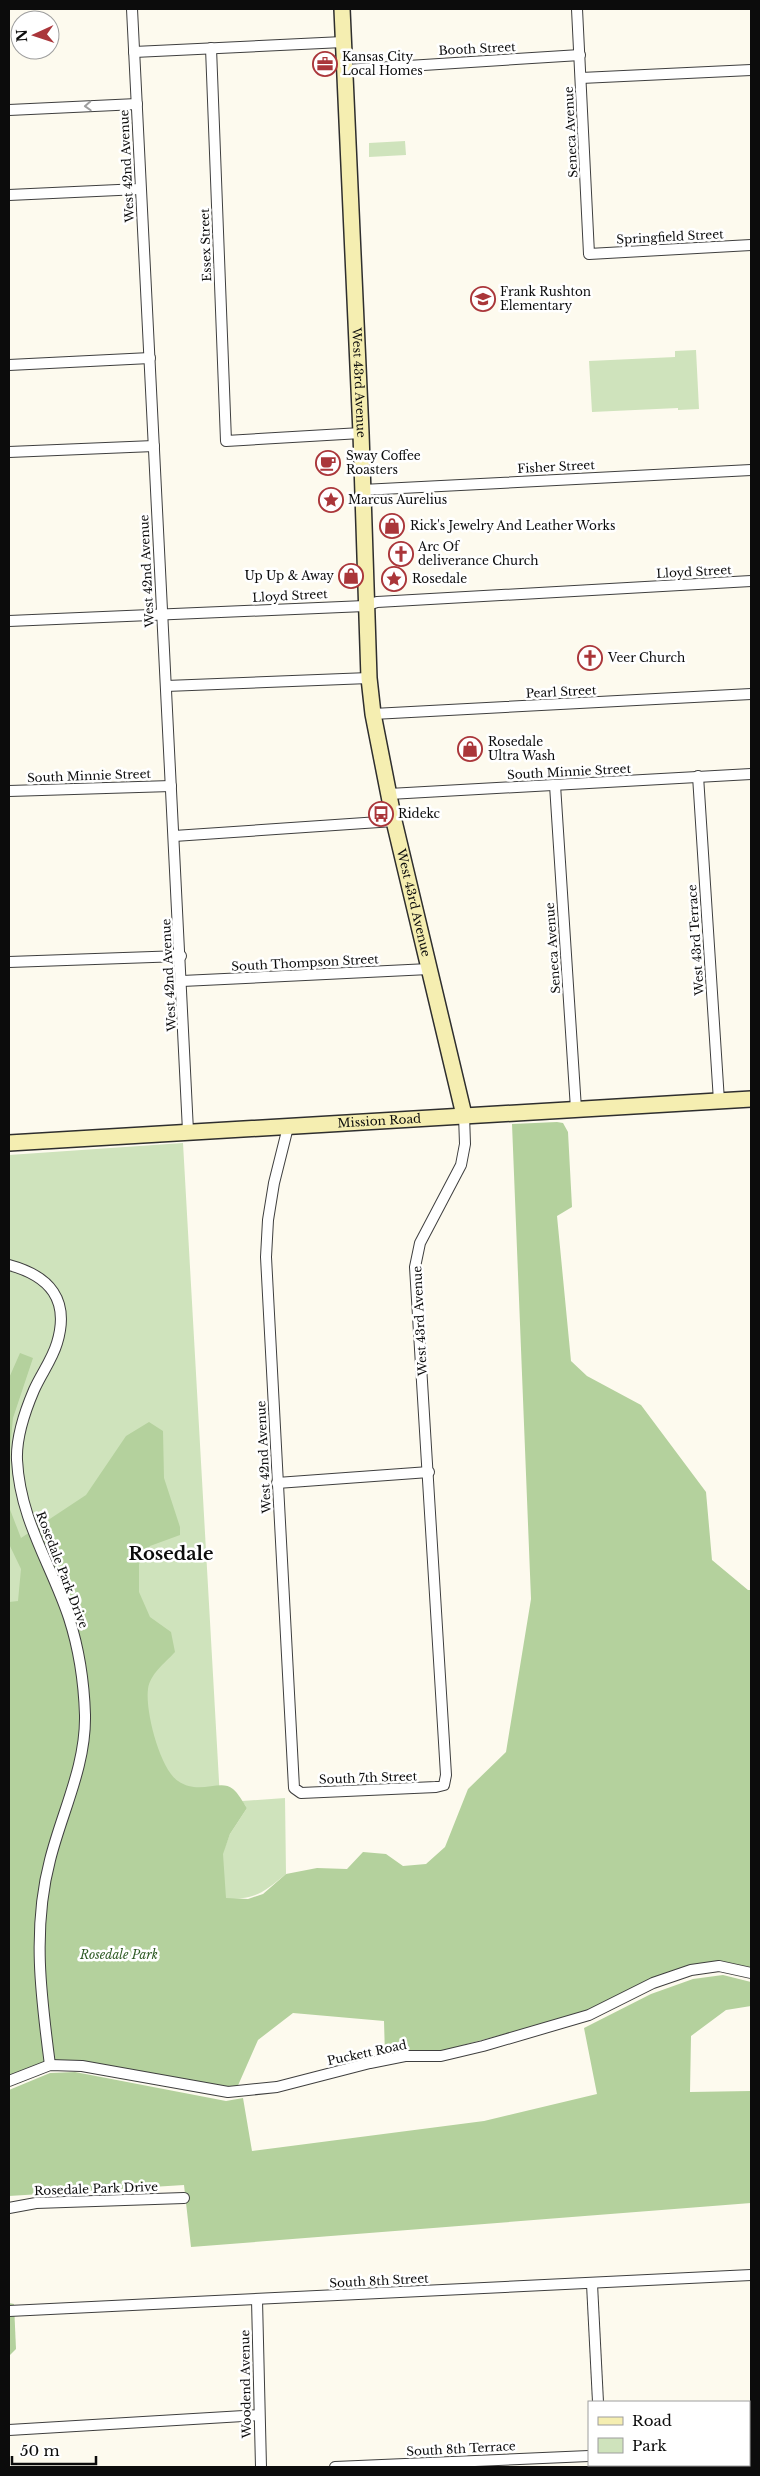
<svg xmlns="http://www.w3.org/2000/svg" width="760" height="2476" font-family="'Libre Baskerville',serif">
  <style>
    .green { fill: #cfe3bc }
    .forest { fill: #b4d19d }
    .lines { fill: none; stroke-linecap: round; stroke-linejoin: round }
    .street-casing { stroke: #3f3f3f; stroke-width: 12 }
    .secondary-casing { stroke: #2e2e2e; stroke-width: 18 }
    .street { stroke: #fff; stroke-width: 10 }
    .secondary { stroke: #f5eeb1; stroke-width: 15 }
    .oneway { stroke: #9e9e9e }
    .labels { text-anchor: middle; stroke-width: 5; stroke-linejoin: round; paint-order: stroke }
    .street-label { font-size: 12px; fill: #0c0c0c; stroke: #fff }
    .poi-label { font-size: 12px; fill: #0c0c0c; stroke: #fff; text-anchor: start }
    .park-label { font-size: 12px; font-style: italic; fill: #2f5b25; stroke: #fff }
    .district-label { font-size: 18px; font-weight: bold; fill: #0c0c0c; stroke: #fff }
  </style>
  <rect width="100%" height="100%" fill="#fdfaee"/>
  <g class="green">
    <polygon points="405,141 406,155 369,157 369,143"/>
    <polygon points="696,350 699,409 678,410 678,408 592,412 589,361 675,357 675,351"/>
    <path d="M183 1143 223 1852 230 1834 247 1808 242 1801 285 1798 286 1874C263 1893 256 1899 226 1899L50 2065 9 2081V1155Z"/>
  </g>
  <g class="forest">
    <path d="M557 1122 563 1123 568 1132 572 1207 557 1216 571 1361 587 1376 641 1405 706 1492 712 1560 748 1590H751V1969L734 1964 690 1966 576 2015 441 2051 385 2056 384 2021 293 2013 258 2040 236 2090 50 2065 9 2081V1602L18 1601 21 1569 9 1544V1507L21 1538 86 1495 126 1436 149 1422 163 1431 164 1478 180 1527V1535L150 1546 139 1564V1592L150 1617 171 1632 175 1652C165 1663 150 1674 148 1689 145 1711 160 1769 178 1781 200 1796 220 1778 233 1789 238 1793 243 1802 247 1808L230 1834 223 1854 226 1898 248 1899 263 1894 286 1874 317 1868 347 1869 363 1852 386 1854 403 1866 426 1864 445 1847 468 1789 506 1752 531 1599 512 1124Z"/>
    <polygon points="20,1353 33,1358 13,1418 9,1459 9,1378"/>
    <polygon points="723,1975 751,1982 751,2006 726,2010 691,2036 690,2092 751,2091 751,2203 191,2247 184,2185 9,2196 9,2090 50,2073 75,2072 226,2101 243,2098 252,2151 484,2121 597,2094 584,2028 651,1994 693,1979"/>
    <polygon points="9,2303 14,2304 16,2349 9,2356"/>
  </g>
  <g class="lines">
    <defs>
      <g id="street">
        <polyline points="132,9 188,1131"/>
        <polyline points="577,9 589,254 751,245"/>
        <polyline points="211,48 226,441 361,433"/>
        <polyline points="134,52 343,42"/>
        <polyline points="345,70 580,55"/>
        <polyline points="581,78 751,70"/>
        <polyline points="9,110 137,104"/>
        <polyline points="9,195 140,189"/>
        <polyline points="9,365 150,358"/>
        <polyline points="9,452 154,446"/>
        <polyline points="362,490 751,470"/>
        <polyline points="9,621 365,606 377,602 751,581"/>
        <polyline points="166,686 369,678"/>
        <polyline points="373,714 751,694"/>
        <polyline points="698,776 719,1101"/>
        <polyline points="555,785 576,1109"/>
        <polyline points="9,791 171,786"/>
        <polyline points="389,794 751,774"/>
        <polyline points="174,836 394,821"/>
        <polyline points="9,962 181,956"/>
        <polyline points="182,981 429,969"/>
        <polyline points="288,1127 274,1183 268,1220 266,1257 294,1788 301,1793 436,1787 444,1785 446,1775 415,1267 420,1243 461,1165 465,1144 464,1115"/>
        <path d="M9 1265C50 1276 70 1300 57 1343 52 1360 41 1374 34 1390 25 1411 16 1436 17 1460 20 1520 51 1564 69 1618 79 1649 84 1683 85 1715 86 1766 62 1812 50 1860 32 1928 41 1997 50 2065"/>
        <polyline points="277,1483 429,1472"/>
        <polyline points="9,2081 50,2065 82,2066 228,2092 277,2087 370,2063 405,2056 441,2056 483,2046 589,2015 653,1983 691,1970 719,1966 751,1973"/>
        <polyline points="9,2208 36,2203 184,2198"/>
        <polyline points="592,2284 598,2402"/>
        <polyline points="257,2300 261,2467"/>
        <polyline points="9,2311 751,2275"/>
        <polyline points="9,2430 259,2415"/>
        <polyline points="749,2448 751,2448"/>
        <polyline points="601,2465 601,2467"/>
        <polyline points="335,2467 589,2456"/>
      </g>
      <g id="secondary">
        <path id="s1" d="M342 9 361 433 369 678 373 714 394 821 464 1115"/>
        <path id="s2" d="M9 1143 751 1099"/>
      </g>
    </defs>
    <use href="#street" class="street-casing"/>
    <use href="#secondary" class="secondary-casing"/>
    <use href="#street" class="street"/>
    <use href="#secondary" class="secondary"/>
  </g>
  <defs><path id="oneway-chevron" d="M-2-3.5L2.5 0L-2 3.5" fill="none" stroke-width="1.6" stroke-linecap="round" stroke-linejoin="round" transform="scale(1.25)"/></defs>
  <use class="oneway" href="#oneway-chevron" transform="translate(88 106) rotate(177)"/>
  <defs>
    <symbol id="office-ring" viewBox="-11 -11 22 22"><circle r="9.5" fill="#fff" stroke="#aa363a" stroke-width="1.5"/><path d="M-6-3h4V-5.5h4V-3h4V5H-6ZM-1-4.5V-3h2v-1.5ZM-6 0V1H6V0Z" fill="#aa363a"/></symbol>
    <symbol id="school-ring" viewBox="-11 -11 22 22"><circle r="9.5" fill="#fff" stroke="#aa363a" stroke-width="1.5"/><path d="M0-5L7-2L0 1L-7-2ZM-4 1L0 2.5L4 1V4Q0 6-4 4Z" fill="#aa363a"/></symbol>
    <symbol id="cafe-ring" viewBox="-11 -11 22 22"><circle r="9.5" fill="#fff" stroke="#aa363a" stroke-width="1.5"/><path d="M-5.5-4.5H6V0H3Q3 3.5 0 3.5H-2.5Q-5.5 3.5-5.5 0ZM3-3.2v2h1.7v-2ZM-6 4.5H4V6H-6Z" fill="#aa363a"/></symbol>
    <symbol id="sight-ring" viewBox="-11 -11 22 22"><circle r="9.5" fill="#fff" stroke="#aa363a" stroke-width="1.5"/><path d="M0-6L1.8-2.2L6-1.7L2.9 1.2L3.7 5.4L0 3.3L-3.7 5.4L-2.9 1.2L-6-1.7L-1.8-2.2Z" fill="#aa363a"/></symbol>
    <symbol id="shop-ring" viewBox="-11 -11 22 22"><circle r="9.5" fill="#fff" stroke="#aa363a" stroke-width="1.5"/><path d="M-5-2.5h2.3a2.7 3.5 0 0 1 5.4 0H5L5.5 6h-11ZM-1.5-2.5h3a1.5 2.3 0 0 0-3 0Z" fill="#aa363a"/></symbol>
    <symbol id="church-ring" viewBox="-11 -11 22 22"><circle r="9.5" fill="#fff" stroke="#aa363a" stroke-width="1.5"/><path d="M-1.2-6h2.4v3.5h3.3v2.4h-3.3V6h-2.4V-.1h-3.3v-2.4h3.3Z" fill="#aa363a"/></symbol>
    <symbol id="bus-ring" viewBox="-11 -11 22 22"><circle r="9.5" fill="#fff" stroke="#aa363a" stroke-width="1.5"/><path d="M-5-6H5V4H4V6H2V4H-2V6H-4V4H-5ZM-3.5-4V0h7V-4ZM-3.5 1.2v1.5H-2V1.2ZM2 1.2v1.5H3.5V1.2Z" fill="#aa363a"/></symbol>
  </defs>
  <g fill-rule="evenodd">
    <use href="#office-ring" x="311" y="50" width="28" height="28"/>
    <use href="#school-ring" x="469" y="285" width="28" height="28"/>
    <use href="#cafe-ring" x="314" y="449" width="28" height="28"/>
    <use href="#sight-ring" x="317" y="486" width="28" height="28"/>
    <use href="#shop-ring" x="378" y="512" width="28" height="28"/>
    <use href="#church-ring" x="387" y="540" width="28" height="28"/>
    <use href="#shop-ring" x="337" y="562" width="28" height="28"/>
    <use href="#sight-ring" x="380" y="565" width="28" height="28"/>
    <use href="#church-ring" x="576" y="644" width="28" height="28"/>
    <use href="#shop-ring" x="456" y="735" width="28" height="28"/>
    <use href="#bus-ring" x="367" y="800" width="28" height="28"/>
  </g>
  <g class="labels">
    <g class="street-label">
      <text transform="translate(477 49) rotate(-3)" y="4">Booth Street</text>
      <text transform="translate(571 132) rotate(-93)" y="4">Seneca Avenue</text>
      <text transform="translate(127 166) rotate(-93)" y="4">West 42nd Avenue</text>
      <text transform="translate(670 237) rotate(-3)" y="4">Springfield Street</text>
      <text transform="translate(206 245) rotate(-92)" y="4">Essex Street</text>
      <text dy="4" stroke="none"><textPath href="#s1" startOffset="374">West 43rd Avenue</textPath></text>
      <text transform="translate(556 467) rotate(-3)" y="4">Fisher Street</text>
      <text transform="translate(147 571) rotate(-93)" y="4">West 42nd Avenue</text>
      <text transform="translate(694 572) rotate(-3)" y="4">Lloyd Street</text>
      <text transform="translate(290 596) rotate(-3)" y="4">Lloyd Street</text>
      <text transform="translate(561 692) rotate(-3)" y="4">Pearl Street</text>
      <text transform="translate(569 772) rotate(-3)" y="4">South Minnie Street</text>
      <text transform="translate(89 776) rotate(-2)" y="4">South Minnie Street</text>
      <text dy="4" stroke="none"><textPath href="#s1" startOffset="899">West 43rd Avenue</textPath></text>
      <text transform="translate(696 940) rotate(-94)" y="4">West 43rd Terrace</text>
      <text transform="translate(553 948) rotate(-94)" y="4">Seneca Avenue</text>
      <text transform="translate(305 963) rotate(-3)" y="4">South Thompson Street</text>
      <text transform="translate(169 975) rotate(-93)" y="4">West 42nd Avenue</text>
      <text dy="4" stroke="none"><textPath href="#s2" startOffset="371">Mission Road</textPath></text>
      <text transform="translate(420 1321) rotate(-93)" y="4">West 43rd Avenue</text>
      <text transform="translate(264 1457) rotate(-93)" y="4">West 42nd Avenue</text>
      <text transform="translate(62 1570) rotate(69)" y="4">Rosedale Park Drive</text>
      <text transform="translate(368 1778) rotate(-2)" y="4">South 7th Street</text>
      <text transform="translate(367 2053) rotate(-12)" y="4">Puckett Road</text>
      <text transform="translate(96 2189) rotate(-2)" y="4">Rosedale Park Drive</text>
      <text transform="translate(379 2281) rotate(-3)" y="4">South 8th Street</text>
      <text transform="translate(246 2384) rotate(-91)" y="4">Woodend Avenue</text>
      <text transform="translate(461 2449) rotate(-3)" y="4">South 8th Terrace</text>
    </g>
    <g class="poi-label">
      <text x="342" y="61">Kansas City<tspan x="342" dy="14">Local Homes</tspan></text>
      <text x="500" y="296">Frank Rushton<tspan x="500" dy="14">Elementary</tspan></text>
      <text x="346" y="460">Sway Coffee<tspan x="346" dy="14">Roasters</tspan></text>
      <text x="348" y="504">Marcus Aurelius</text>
      <text x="410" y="530">Rick's Jewelry And Leather Works</text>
      <text x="418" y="551">Arc Of<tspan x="418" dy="14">deliverance Church</tspan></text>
      <text x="334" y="580" text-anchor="end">Up Up &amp; Away</text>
      <text x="412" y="583">Rosedale</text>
      <text x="608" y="662">Veer Church</text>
      <text x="488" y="746">Rosedale<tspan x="488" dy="14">Ultra Wash</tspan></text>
      <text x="398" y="818">Ridekc</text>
    </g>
    <g class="park-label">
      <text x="119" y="1959">Rosedale Park</text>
    </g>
    <g class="district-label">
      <text x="171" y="1560">Rosedale</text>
    </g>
  </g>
  <rect width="760" height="2476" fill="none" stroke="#0c0c0c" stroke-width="20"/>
  <rect x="588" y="2401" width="162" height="65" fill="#ffffff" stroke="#9e9e9e"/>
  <rect x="598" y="2417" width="25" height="8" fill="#f5eeb1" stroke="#9e9e9e"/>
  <text x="632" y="2426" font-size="15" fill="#0c0c0c">Road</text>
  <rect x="598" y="2438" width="25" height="15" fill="#cfe3bc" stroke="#9e9e9e"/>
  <text x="632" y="2451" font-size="15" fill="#0c0c0c">Park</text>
  <g transform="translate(35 35) rotate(267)"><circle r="24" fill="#ffffff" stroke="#9e9e9e"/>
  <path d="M0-4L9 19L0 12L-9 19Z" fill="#aa363a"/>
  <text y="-8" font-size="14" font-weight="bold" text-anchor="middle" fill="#0c0c0c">N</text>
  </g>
  <path d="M12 2456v8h84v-8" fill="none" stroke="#0c0c0c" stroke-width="2.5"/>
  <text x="20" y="2456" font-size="15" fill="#0c0c0c" stroke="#ffffff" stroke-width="4" paint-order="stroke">50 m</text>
</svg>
